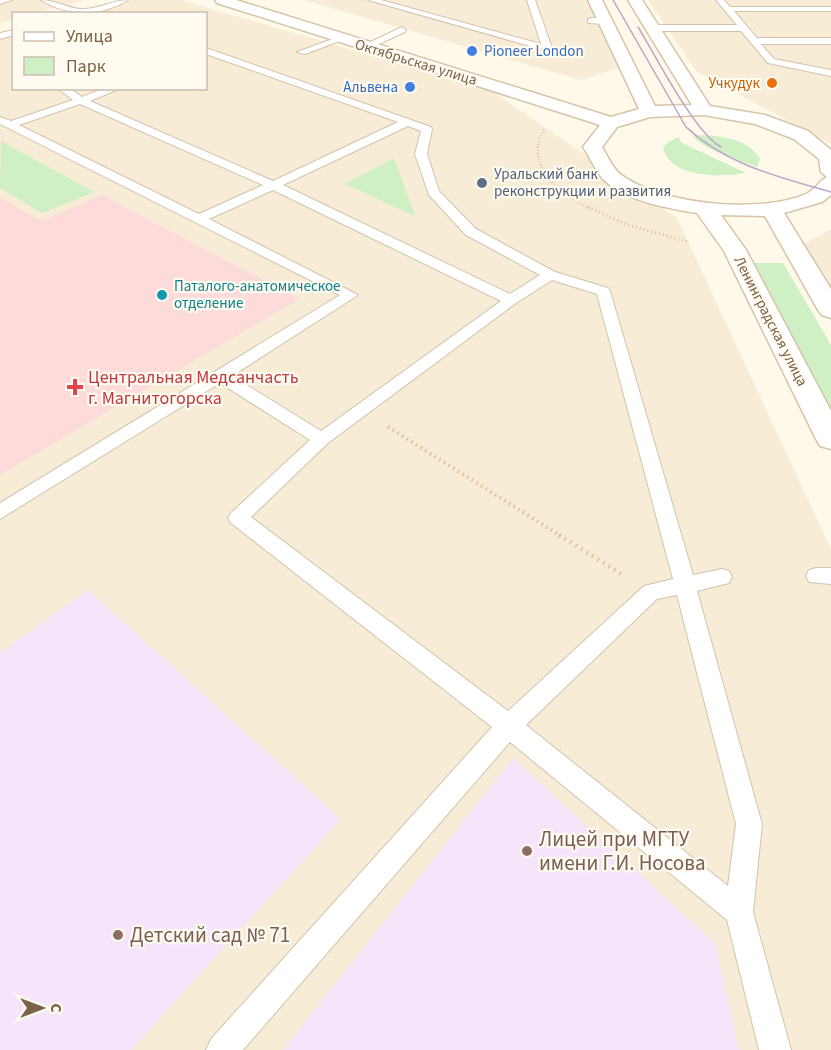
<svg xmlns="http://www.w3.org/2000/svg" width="831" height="1050" font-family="'Source Sans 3',sans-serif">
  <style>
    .residential { fill: #f7ecd5 }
    .education { fill: #f6e4fb }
    .medical { fill: #fddbda }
    .green { fill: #cfefc4 }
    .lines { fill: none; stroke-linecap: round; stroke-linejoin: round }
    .lane-casing { stroke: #d3c2ac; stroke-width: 2 }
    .secondary-casing { stroke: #d6c4a9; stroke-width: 3 }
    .path-far3 { stroke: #ddc09e; stroke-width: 2; stroke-dasharray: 1 2; stroke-linecap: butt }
    .path-far2 { stroke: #ddc09e; stroke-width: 3; stroke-dasharray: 1 3; stroke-linecap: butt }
    .path-far1 { stroke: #ddc09e; stroke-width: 4; stroke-dasharray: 1.5 4; stroke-linecap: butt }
    .path { stroke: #ddc09e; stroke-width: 4.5; stroke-dasharray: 1.5 5; stroke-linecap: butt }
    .lane { fill: #fff; fill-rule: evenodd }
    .secondary { fill: #fff; fill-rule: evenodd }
    .tram { stroke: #bea3cb; stroke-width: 1.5 }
    .shop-dot { fill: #3f7fe0; stroke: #fffbf0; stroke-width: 2 }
    .food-dot { fill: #e8710a; stroke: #fffbf0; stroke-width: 2 }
    .service-dot { fill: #5c6f8a; stroke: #fffbf0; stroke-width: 2 }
    .culture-dot { fill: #0f9aa8; stroke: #fffbf0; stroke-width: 2 }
    .health-dot { fill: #e0444e; stroke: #fffbf0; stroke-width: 2 }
    .education-dot { fill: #8d6e63; stroke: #fffbf0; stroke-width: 2 }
    .labels { text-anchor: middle; stroke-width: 4.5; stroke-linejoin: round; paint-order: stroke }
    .far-shop-label { font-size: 15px; fill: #366cbe; stroke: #fffbf0; text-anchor: start }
    .far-street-label { font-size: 15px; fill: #7c6248; stroke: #fffbf0 }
    .far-food-label { font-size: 15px; fill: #c56008; stroke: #fffbf0; text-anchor: end }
    .far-service-label { font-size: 15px; fill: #4e5e75; stroke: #fffbf0; text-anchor: start }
    .far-culture-label { font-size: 15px; fill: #0d838f; stroke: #fffbf0; text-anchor: start }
    .health-label { font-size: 18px; fill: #be3a42; stroke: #fffbf0; text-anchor: start }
    .near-education-label { font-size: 21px; fill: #785e54; stroke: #fffbf0; text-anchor: start }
  </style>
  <rect width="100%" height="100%" fill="#fef9e8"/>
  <g class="residential">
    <polygon points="0,0 85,0 36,13 14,14 13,20 0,23"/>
    <polygon points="129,0 181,0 492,91 677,218 831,549 831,1050 0,1050 0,38 13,34 14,88 206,88 206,14 83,13"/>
    <polygon points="304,0 594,0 628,65 581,80"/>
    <polygon points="648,0 831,0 831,144 696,71"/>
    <polygon points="831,229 831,302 795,249"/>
  </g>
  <g class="education">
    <polygon points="88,590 341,819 131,1050 0,1050 0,653"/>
    <polygon points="513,758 715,943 739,1050 283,1050"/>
  </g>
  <polygon class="medical" points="102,195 299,299 0,475 0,197 41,221"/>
  <g class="green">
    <path d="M693 135C717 135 747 137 760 159L757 167C743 161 698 148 693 135Z"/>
    <path d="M678 137 682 143 746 173C721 177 673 179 663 149L667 143Z"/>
    <polygon points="1,141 94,192 42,213 0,188"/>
    <polygon points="394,158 415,216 345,184"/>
    <polygon points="749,263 783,263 831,345 831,417"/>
  </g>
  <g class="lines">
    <defs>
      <g id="lane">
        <polygon points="0,0 12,0 0,4"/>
        <path d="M41 0C56 0 71 10 84 9 99 9 113 0 128 0 102 17 65 16 41 0Z"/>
        <polygon points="368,0 381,0 541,44 527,0 535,0 552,48 544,50"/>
        <polygon points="716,0 724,0 730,7 831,7 831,11 734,11 757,38 831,38 831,44 761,44 774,59 831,70 831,76 768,63 741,31 653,31 649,28 653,25 737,25"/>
        <polygon points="591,18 605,18 609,21 605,24 588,23 588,19"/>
        <polygon points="402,27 406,30 405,32 368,49 360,47"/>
        <polygon points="14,30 14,35 0,39 0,33"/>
        <polygon points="338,37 345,39 305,54 297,52"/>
        <path d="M206 48 431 127 432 129 427 154 439 191 476 229 555 272 608 288 610 291 693 575 722 569 729 571 732 577 729 583 697 591 762 824 753 912 791 1050H759L727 920 510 742 243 1050H206L211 1039 492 727 231 523 228 518 231 513 310 440 220 383 0 519V503L340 295 0 124V117L11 121 73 100 57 88H69L82 97 105 88H121L90 101 273 181 398 122 206 54ZM80 104 263 185 199 214 19 125ZM408 126 421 131 415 154 429 195 466 235 540 275 510 294 283 185ZM273 190 501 301 321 431 232 376 358 295 209 219ZM552 280 597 294 673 579 644 586 508 711 251 517 328 443 516 303ZM677 595 736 824 728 886 526 725 657 599Z"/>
        <polygon points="816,568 831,568 831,584 809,582 806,576 809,570"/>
      </g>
      <path id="secondary" d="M215 0H236L611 117 639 109 588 0H602L655 106 692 105 628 0H642L710 106 765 115 808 131 831 150V195L822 202 784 213 831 289V318L822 315 818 310 765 216 721 215 746 250 831 411V449L820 446 816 439 724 251 697 213C670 209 622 200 603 179 595 170 590 157 583 147L600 125 217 3ZM704 115 755 124 794 139 819 159 821 172 827 177C819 181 815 190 806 194 760 214 660 205 620 174 612 167 607 155 602 147L617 127 650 117Z"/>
    </defs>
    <use href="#lane" class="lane-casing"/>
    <use href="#secondary" class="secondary-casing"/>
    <path class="path-far3" d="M544 130C522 165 562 195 591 209"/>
    <polyline class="path-far2" points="588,207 628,225 689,242"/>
    <polyline class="path-far1" points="388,427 561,536"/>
    <polyline class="path" points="559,535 623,575"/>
    <use href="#lane" class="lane"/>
    <use href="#secondary" class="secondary"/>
    <g class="tram">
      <path d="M613 0 686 127C727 165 778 177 831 192"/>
      <path d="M638 27C656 56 694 132 721 147"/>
    </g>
  </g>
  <g class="shop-dot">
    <circle cx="472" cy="51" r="6"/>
    <circle cx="410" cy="87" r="6"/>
  </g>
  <circle class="food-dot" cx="772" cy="83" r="6"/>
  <circle class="service-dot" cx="482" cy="183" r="6"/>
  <circle class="culture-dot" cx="162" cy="295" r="6"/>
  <path class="health-dot" d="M72 378h6v6h6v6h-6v6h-6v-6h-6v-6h6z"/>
  <g class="education-dot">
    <circle cx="527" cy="851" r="6"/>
    <circle cx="118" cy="935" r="6"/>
  </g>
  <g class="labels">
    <g class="far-shop-label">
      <text x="484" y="56">Pioneer London</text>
      <text x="398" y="92" text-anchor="end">Альвена</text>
    </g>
    <g class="far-street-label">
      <text transform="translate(416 62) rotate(17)" y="5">Октябрьская улица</text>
      <text transform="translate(771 321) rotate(63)" y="5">Ленинградская улица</text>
    </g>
    <g class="far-food-label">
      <text x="760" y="88">Учкудук</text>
    </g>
    <g class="far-service-label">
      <text x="494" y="179">Уральский банк<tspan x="494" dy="17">реконструкции и развития</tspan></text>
    </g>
    <g class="far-culture-label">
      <text x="174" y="291">Паталого-анатомическое<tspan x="174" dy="17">отделение</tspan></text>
    </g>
    <g class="health-label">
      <text x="88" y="383">Центральная Медсанчасть<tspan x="88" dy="21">г. Магнитогорска</tspan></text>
    </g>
    <g class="near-education-label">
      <text x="539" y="846">Лицей при МГТУ<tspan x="539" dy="24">имени Г.И. Носова</tspan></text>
      <text x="130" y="942">Детский сад № 71</text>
    </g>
  </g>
  <rect x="12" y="12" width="195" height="78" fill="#fffbf0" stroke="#cbbead" stroke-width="1.5"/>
  <rect x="24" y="32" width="30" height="9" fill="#ffffff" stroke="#cbbead" stroke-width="1.5"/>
  <text x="66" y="42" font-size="18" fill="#7c6248">Улица</text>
  <rect x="24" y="57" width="30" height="18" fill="#cfefc4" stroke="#cbbead" stroke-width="1.5"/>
  <text x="66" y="72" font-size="18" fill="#7c6248">Парк</text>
  <g transform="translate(42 1008) rotate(90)" stroke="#fffbf0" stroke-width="4.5" paint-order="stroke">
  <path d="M0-4.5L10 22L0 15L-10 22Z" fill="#7c6248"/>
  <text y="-9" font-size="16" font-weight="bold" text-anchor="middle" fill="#7c6248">С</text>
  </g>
</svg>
